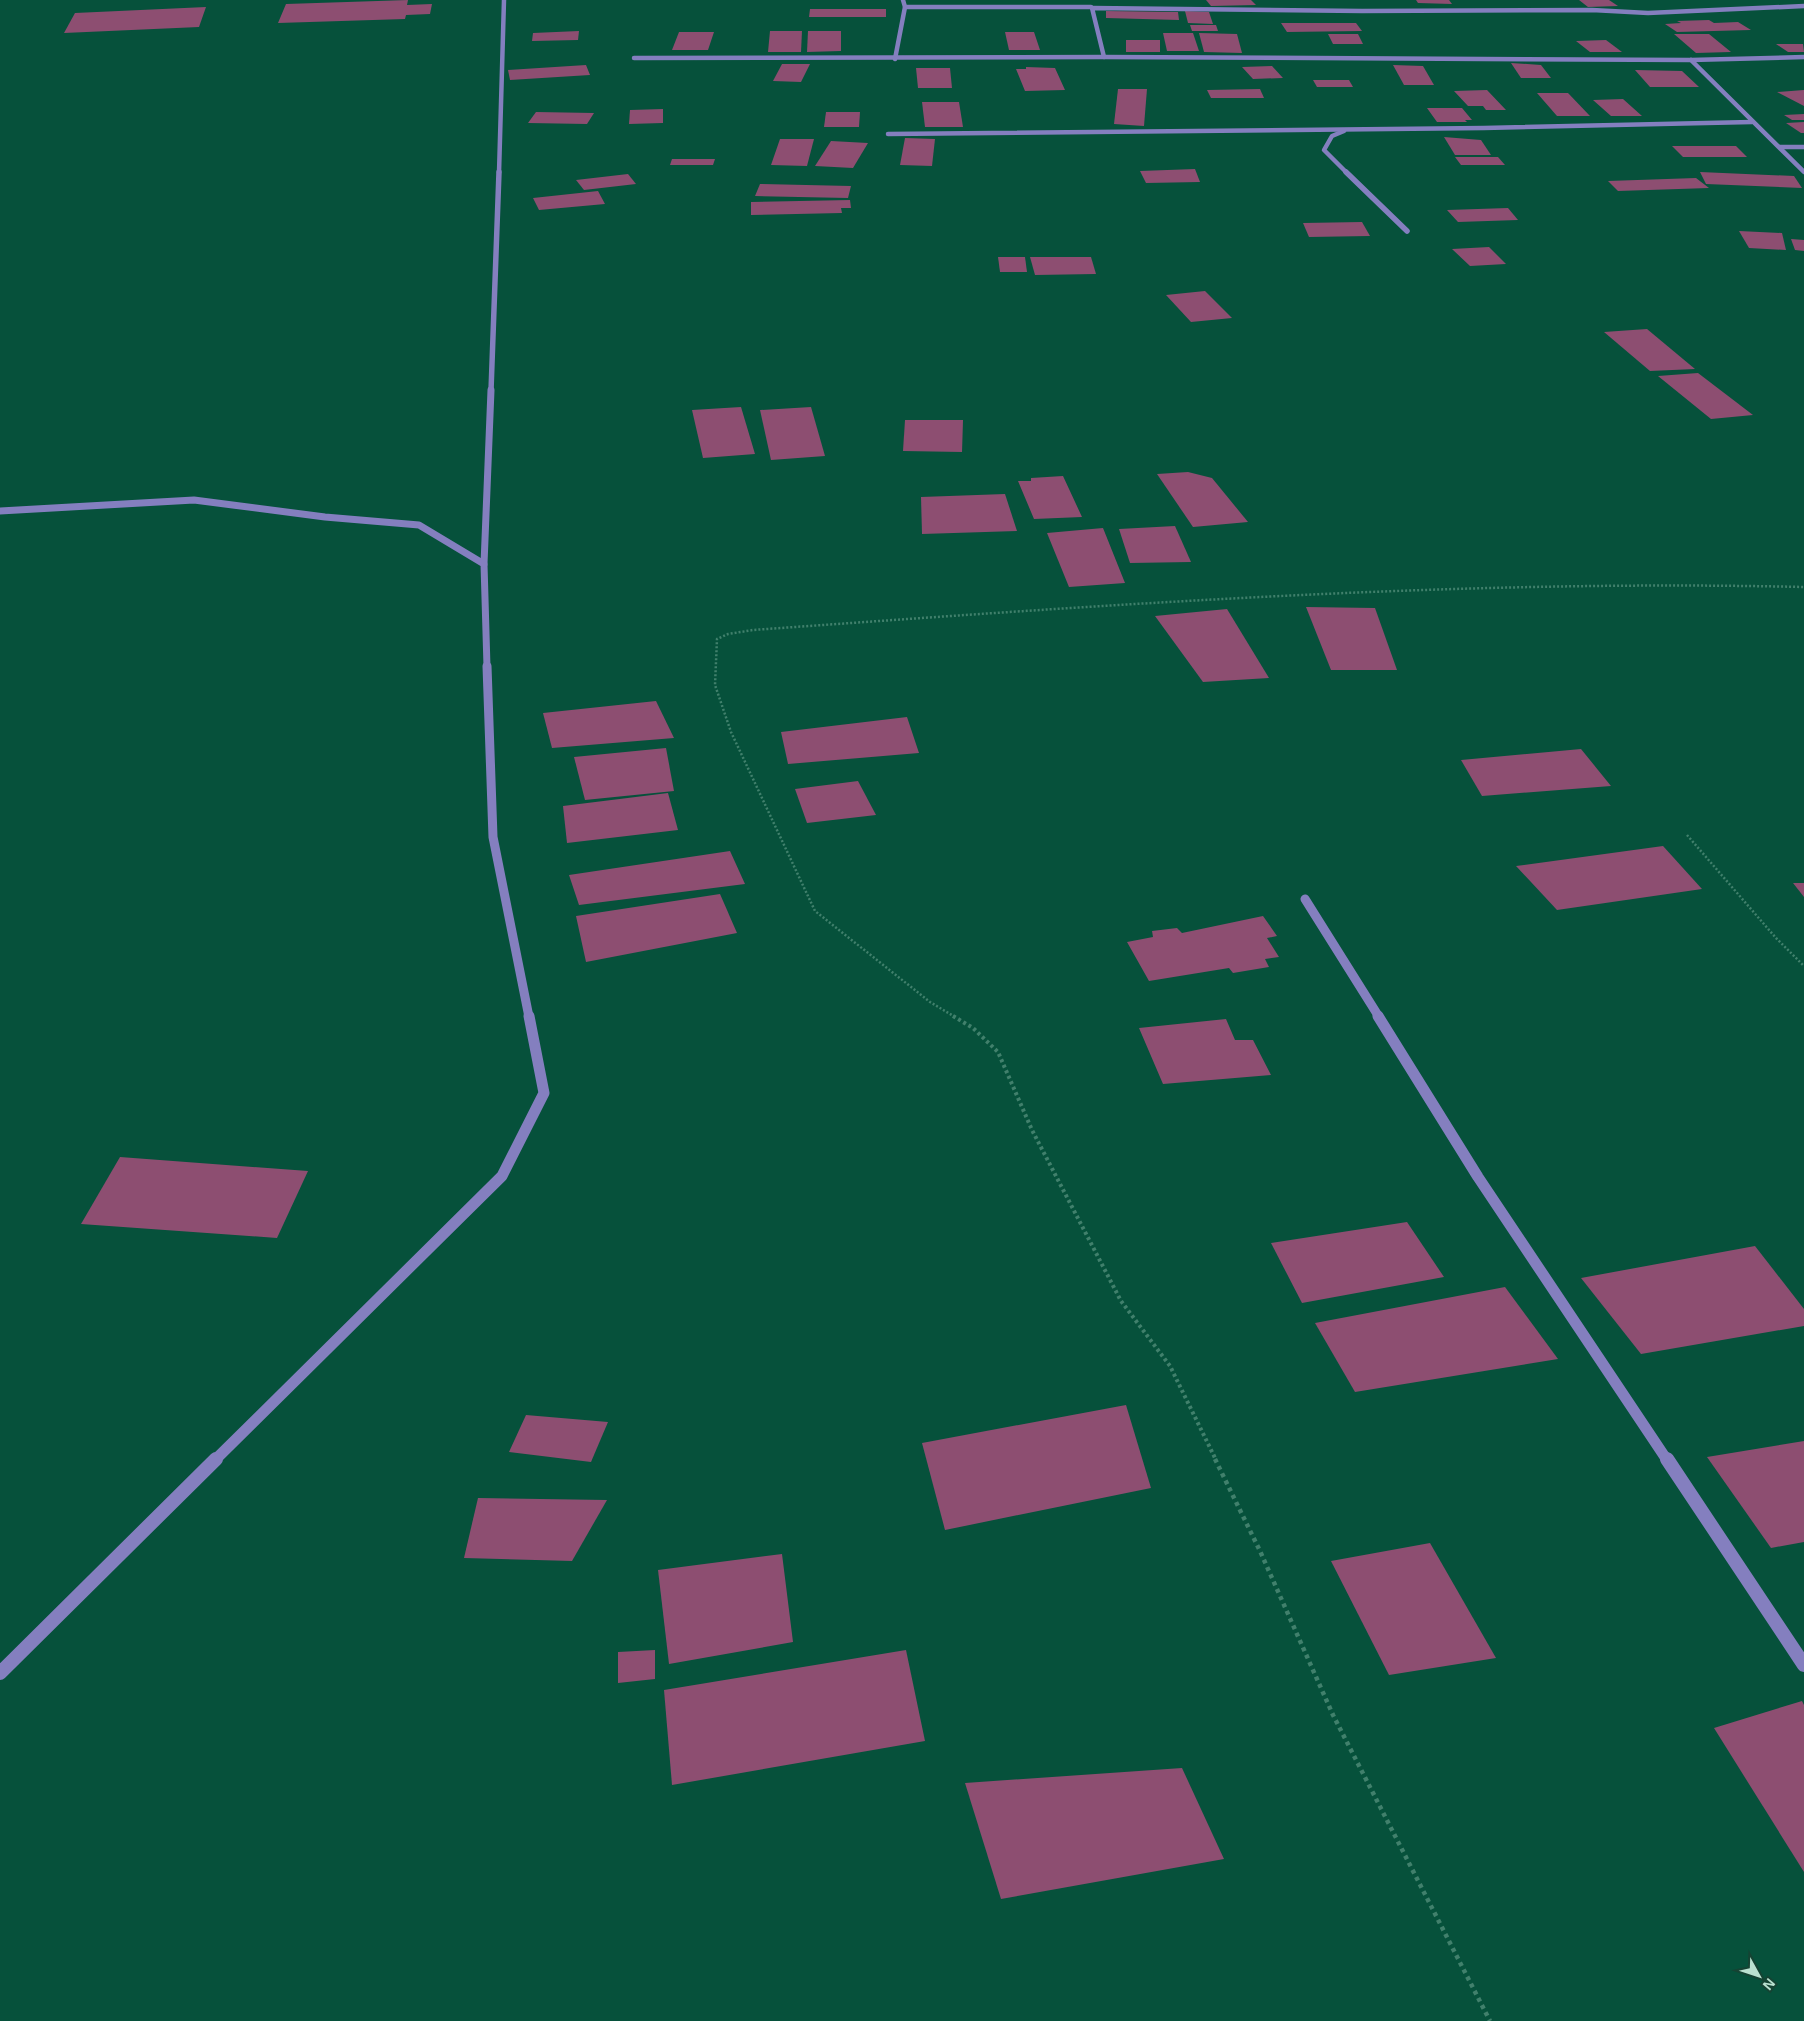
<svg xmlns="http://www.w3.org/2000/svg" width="1804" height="2021" font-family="Arial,sans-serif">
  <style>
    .building { fill: #8d4e71 }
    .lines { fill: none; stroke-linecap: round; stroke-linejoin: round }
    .path-far2 { stroke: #41806c; stroke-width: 2.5; stroke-dasharray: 2 2; stroke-linecap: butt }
    .path-far1 { stroke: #41806c; stroke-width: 4; stroke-dasharray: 3 3; stroke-linecap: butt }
    .path { stroke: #41806c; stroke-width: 4.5; stroke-dasharray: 4 4; stroke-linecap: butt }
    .lane { stroke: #847fbf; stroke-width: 4.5 }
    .street-far5 { stroke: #847fbf; stroke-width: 4.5 }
    .street-far4 { stroke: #847fbf; stroke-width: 5.5 }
    .street-far3 { stroke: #847fbf; stroke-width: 7 }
    .street-far2 { stroke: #847fbf; stroke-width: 9 }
    .street-far1 { stroke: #847fbf; stroke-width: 11 }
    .street { stroke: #847fbf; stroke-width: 14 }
  </style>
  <rect width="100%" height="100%" fill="#06513b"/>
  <g class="building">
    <polygon points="408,0 407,5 432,4 430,14 406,15 405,19 278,23 286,4"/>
    <polygon points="1206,0 1251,0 1256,5 1211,6"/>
    <polygon points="1416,0 1449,0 1452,4 1418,3"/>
    <polygon points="1579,0 1609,0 1618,6 1588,7"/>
    <polygon points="206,7 199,27 64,33 75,13"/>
    <polygon points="810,9 886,9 886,17 809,17"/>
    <polygon points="1106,11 1178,12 1179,20 1106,18"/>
    <polygon points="1185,11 1209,12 1213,24 1188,23"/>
    <polygon points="1709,20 1714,23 1738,22 1751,30 1677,32 1665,24 1681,23 1677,21"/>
    <polygon points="1281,23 1356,23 1362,31 1287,32"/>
    <polygon points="1190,25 1216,25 1218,31 1192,31"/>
    <polygon points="579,31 578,40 532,41 533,33"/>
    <polygon points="770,31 802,31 801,52 768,52"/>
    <polygon points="808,31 841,31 841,51 807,52"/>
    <polygon points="679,32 714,32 708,50 672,50"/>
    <polygon points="1005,32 1034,32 1040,50 1009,50"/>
    <polygon points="1163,33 1193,33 1199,51 1167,51"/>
    <polygon points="1199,33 1237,34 1242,53 1204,52"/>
    <polygon points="1328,34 1358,34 1363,44 1333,44"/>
    <polygon points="1674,34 1709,34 1731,52 1696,53"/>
    <rect x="1126" y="40" width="34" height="12"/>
    <polygon points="1606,40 1622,52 1590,52 1576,41"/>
    <polygon points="1776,44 1803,44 1804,52 1788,52"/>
    <polygon points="1511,63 1541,65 1551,78 1521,78"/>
    <polygon points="782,64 810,64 801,82 773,81"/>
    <polygon points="586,65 590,75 510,80 508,70"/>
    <polygon points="1393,65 1423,66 1434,85 1404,85"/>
    <polygon points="1272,66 1283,78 1253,79 1242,67"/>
    <polygon points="1026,67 1055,68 1065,90 1025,91 1016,69 1026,69"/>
    <polygon points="916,68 950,68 952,88 918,88"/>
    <polygon points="1635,70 1682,71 1699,87 1650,87"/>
    <polygon points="1313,80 1349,80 1353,87 1317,87"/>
    <polygon points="1118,89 1147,89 1144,126 1114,124"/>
    <polygon points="1260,89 1264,98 1211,98 1207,90"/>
    <polygon points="1487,90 1506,110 1486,110 1483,106 1468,106 1454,91"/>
    <polygon points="1804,90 1804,106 1777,92"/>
    <polygon points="1537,93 1568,93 1590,116 1557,116"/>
    <polygon points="1623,99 1642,116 1611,116 1593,100"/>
    <polygon points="922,102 959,102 963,127 925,127"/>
    <polygon points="1427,108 1462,108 1472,120 1465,120 1467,122 1437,122"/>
    <polygon points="663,109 663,123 629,124 630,110"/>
    <polygon points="536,112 594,113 587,124 528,123"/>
    <polygon points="826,112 860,112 859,127 824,127"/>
    <polygon points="1804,114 1804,120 1792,120 1784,115"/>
    <polygon points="1804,122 1804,133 1801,133 1786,123"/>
    <polygon points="1444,137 1481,140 1491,155 1455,155"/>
    <polygon points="905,138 935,139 932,166 900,165"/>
    <polygon points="780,139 814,139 807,166 771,165"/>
    <polygon points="831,141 868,143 853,168 815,166"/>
    <polygon points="1672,146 1736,146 1747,157 1683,157"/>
    <polygon points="1455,157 1498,157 1505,165 1461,165"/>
    <polygon points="672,159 715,159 713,165 670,165"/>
    <polygon points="1195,169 1200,182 1146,183 1140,171"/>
    <polygon points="1700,172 1794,176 1802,188 1706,184"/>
    <polygon points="628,174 636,184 584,190 576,180"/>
    <polygon points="1696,178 1709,188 1618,191 1608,181"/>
    <polygon points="760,184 851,186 848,198 755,196"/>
    <polygon points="598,191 605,204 539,210 533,198"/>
    <polygon points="850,200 851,208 841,208 842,213 751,215 751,202"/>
    <polygon points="1508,208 1518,220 1458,222 1447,210"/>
    <polygon points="1362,222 1370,236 1309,237 1303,223"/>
    <polygon points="1739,231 1782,233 1786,250 1749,248"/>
    <polygon points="1791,239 1804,240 1804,251 1795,250"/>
    <polygon points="1489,247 1506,264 1470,266 1452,249"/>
    <polygon points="998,257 1025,257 1027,272 1000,272"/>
    <polygon points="1030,257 1091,257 1096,274 1035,275"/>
    <polygon points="1205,291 1232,318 1191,322 1166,295"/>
    <polygon points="1647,329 1695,369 1650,371 1604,332"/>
    <polygon points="1698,373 1753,415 1711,419 1658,376"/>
    <polygon points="741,407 755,454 703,458 692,410"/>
    <polygon points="811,407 825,456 771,460 760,410"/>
    <polygon points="905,420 963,420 962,452 903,451"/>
    <polygon points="1188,472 1212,478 1248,522 1193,527 1157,474"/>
    <polygon points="1063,476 1082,517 1034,519 1018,481 1031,481 1031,478"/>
    <polygon points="1005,494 1017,531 922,534 921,497"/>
    <polygon points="1175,526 1191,562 1130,563 1119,529"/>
    <polygon points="1103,528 1125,583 1069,587 1047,533"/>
    <polygon points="1306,607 1375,608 1397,670 1331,670"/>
    <polygon points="1227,609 1269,678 1203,682 1155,616"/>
    <polygon points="656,701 674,738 552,748 543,713"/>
    <polygon points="907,717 919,753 788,764 781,732"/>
    <polygon points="666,748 674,791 585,800 574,757"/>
    <polygon points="1581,749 1611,786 1482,796 1461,760"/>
    <polygon points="858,781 876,815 807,823 795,789"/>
    <polygon points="668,793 678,830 567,843 563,806"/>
    <polygon points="1663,846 1702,889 1557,910 1516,866"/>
    <polygon points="730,851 745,884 579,905 569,875"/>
    <polygon points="1793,883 1804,883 1804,897"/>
    <polygon points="720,894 737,933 586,962 576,916"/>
    <polygon points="1263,916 1277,936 1267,938 1279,957 1265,959 1269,967 1233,973 1229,968 1149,981 1127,942 1153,937 1152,931 1177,928 1182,933"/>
    <polygon points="1226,1019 1235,1040 1253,1040 1271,1075 1163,1084 1139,1028"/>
    <polygon points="120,1157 308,1171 277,1238 81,1224"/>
    <polygon points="1407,1222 1444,1277 1302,1303 1271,1243"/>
    <polygon points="1755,1246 1804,1309 1804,1326 1641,1354 1581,1278"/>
    <polygon points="1505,1287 1558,1359 1355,1392 1315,1323"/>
    <polygon points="1126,1405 1151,1488 945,1530 922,1443"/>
    <polygon points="526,1415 608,1422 591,1462 509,1452"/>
    <polygon points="1804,1441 1804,1542 1771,1548 1707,1457"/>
    <polygon points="478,1498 607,1500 572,1561 464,1558"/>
    <polygon points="1430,1543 1496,1658 1389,1675 1331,1561"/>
    <polygon points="782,1554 793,1642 669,1664 658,1570"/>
    <polygon points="655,1650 655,1679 618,1683 618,1652"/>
    <polygon points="906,1650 925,1741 672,1785 664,1690"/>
    <polygon points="1802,1701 1804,1705 1804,1872 1714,1728"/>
    <polygon points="1182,1768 1224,1859 1001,1899 965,1783"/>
  </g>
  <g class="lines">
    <g class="path-far2">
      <polyline points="1687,835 1776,938 1804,966"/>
      <path d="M955 1017 930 1002 815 911 731 732 715 685 717 639 728 634 753 630C1103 605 1453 579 1804 587"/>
    </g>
    <polyline class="path-far1" points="953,1016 973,1028 998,1052 1032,1130 1121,1301 1170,1366 1216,1460"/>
    <polyline class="path" points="1215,1459 1260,1551 1333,1715 1490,2021"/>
    <g class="lane">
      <polyline points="905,7 1091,7"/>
      <polyline points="895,59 905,7 903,0"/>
    </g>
    <g class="street-far5">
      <polyline points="1104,57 1092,8 1362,11 1592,10 1648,13 1804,6"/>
      <polyline points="634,58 1104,57 1691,60 1804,57"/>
      <polyline points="1691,60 1804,172"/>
      <polyline points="1344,131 1332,136 1324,150 1347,173"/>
      <polyline points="888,134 1484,128 1752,122"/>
      <polyline points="1780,147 1804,147"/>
      <polyline points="499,173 504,0"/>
    </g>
    <g class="street-far4">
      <polyline points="1346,172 1407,231"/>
      <polyline points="491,391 499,172"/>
    </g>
    <g class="street-far3">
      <polyline points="0,511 194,500 325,517 419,525 484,564 487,667"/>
      <polyline points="484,564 491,390"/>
    </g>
    <g class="street-far2">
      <polyline points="487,666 493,837 529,1017"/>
      <polyline points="1305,899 1379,1017"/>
    </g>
    <g class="street-far1">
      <polyline points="1378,1016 1478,1177 1667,1460"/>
      <polyline points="215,1460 502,1176 544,1093 529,1016"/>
    </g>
    <g class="street">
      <polyline points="1667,1459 1804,1665"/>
      <polyline points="0,1673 216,1459"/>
    </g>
  </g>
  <g transform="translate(1759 1976) rotate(130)" stroke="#154333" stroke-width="4" paint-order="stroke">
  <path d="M0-4L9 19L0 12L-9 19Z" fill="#bae1d0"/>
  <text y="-8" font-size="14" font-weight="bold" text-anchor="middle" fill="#bae1d0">N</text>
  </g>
</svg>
